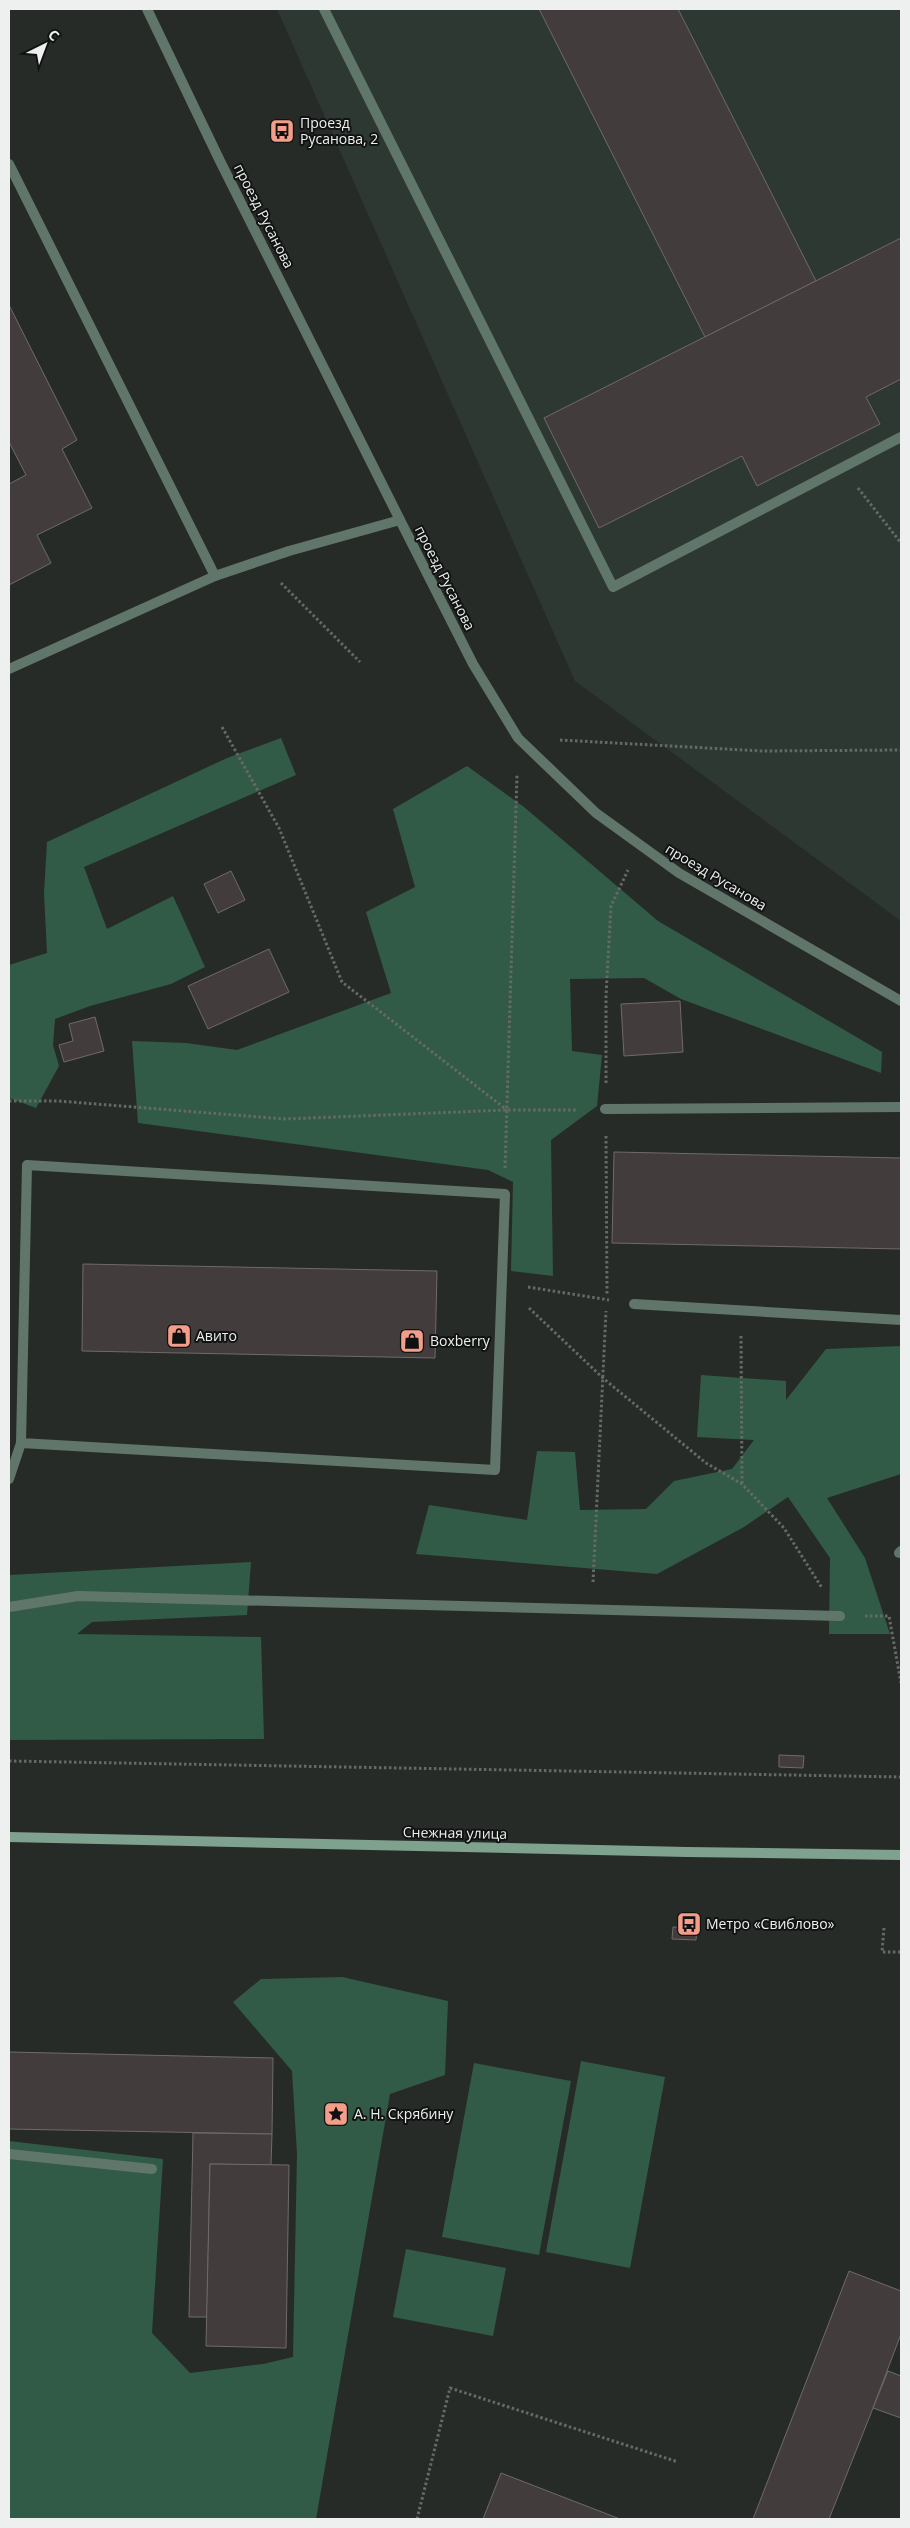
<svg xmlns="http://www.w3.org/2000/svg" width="910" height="2528" font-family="'Open Sans',sans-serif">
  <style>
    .built { fill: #2e3832 }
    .green { fill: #315b46 }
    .building { fill: #423d3c; stroke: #706a68 }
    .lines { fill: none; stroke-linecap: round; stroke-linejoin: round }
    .path { stroke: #666a67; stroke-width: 3; stroke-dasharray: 2.5 2.5; stroke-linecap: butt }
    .lane { stroke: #61766a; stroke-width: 10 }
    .street { stroke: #61766a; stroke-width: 10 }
    .secondary { stroke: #7fa28f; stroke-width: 10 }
    .labels { text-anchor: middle; stroke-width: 4; stroke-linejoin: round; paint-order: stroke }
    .poi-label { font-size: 14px; fill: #eef0ef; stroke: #111312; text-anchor: start }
    .street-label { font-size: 14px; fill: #eef0ef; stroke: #111312 }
  </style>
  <rect width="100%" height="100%" fill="#272b28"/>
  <polygon class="built" points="277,9 901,9 901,921 575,681"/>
  <g class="green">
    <polygon points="281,738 296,775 84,867 107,929 173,896 205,967 171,984 90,1006 55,1019 53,1045 59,1066 36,1108 9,1098 9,965 47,953 44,893 47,842 227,758"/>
    <polygon points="467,766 524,807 658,921 882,1052 881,1073 681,999 644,978 570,979 572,1051 602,1055 597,1106 551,1140 553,1276 511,1271 513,1182 488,1170 138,1123 132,1041 186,1043 237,1050 391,993 366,912 415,887 393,809"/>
    <polygon points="901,1346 901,1474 827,1498 865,1558 890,1634 829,1634 830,1558 788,1497 744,1527 657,1574 416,1554 429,1505 527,1520 537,1451 575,1452 580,1510 646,1509 674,1481 732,1469 754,1440 697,1437 701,1375 786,1381 786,1400 826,1349"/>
    <polygon points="251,1562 247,1615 92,1622 77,1634 261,1637 264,1739 9,1740 9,1575"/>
    <polygon points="342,1977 448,2001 445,2075 390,2094 316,2519 9,2519 9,2141 163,2159 152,2333 190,2373 263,2364 293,2357 297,2154 292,2071 233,2002 261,1979"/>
    <polygon points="581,2061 665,2077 630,2268 546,2252"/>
    <polygon points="474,2063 571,2081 539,2255 442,2237"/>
    <polygon points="406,2249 506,2268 493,2336 393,2317"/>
  </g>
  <g class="building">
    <polygon points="539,9 678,9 816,281 705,337"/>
    <polygon points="901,238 901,379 866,397 880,424 757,486 742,456 599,528 544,418"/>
    <polygon points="9,305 77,440 62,449 92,508 37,535 51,563 9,585 9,484 26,475 9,442"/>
    <polygon points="231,871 245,900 218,913 204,884"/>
    <polygon points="269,949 289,992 208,1029 188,986"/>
    <polygon points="680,1001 683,1052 624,1056 621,1004"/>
    <polygon points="95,1017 104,1051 64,1062 59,1045 73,1041 69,1024"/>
    <polygon points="614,1152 901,1158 901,1249 612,1243"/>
    <polygon points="83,1264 437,1271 435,1358 82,1351"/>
    <polygon points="779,1755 804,1756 803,1768 779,1767"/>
    <polygon points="673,1927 697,1928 696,1940 672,1939"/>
    <polygon points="9,2052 273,2058 272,2134 9,2129"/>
    <polygon points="193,2133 272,2134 271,2165 210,2164 207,2317 189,2317"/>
    <polygon points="210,2164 289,2165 286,2348 206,2346"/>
    <polygon points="849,2271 901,2291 901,2334 873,2408 829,2519 753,2519"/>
    <polygon points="888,2371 901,2376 901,2418 873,2408"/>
    <polygon points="501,2473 620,2519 483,2519"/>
  </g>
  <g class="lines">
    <g class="path">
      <polyline points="858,488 901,543"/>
      <polyline points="281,583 360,662"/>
      <polyline points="222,727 279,828 342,982 507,1110"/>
      <polyline points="560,740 762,751 901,750"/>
      <polyline points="606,1083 606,995 611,906 628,870"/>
      <polyline points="9,1101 58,1101 285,1119 507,1110 578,1110"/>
      <polyline points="606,1136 607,1295"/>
      <polyline points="505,1168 517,775"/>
      <polyline points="528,1287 609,1300"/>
      <polyline points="529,1308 604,1379 706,1463 742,1484 784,1528 822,1588"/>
      <polyline points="741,1336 742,1484"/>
      <polyline points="593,1582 606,1311"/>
      <polyline points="865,1616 889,1616 901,1683"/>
      <polyline points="9,1761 901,1777"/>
      <polyline points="884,1928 882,1952 901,1952"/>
      <polyline points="417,2519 450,2388 678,2462"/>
    </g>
    <g class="lane">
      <polyline points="324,9 613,587 901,437"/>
      <polyline points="9,164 215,576"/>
      <polyline points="9,669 215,576 289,551 400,520"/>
      <polyline points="605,1109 901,1107"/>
      <polyline points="634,1304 901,1320"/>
      <polyline points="9,1479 21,1443 27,1165 505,1194 495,1470 21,1443"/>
      <polyline points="899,1553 901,1551"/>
      <polyline points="9,1607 78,1596 840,1616"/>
      <polyline points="9,2154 152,2169"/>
    </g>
    <polyline class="street" points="147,9 220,161 400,520 473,664 518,738 596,813 679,873 901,1001"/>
    <polyline class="secondary" points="9,1837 687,1852 901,1855"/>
  </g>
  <defs>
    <symbol id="bus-square" viewBox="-11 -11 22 22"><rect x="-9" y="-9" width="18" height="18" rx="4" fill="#f49e8a" stroke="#111312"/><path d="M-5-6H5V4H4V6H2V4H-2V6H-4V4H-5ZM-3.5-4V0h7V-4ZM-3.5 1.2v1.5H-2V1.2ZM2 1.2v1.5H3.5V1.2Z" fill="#111"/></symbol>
    <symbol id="shop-square" viewBox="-11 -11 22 22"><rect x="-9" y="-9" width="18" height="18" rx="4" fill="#f49e8a" stroke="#111312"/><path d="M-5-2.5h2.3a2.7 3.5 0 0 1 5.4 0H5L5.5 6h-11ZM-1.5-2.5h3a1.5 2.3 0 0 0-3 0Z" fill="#111"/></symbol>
    <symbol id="sight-square" viewBox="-11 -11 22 22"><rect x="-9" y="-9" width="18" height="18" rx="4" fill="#f49e8a" stroke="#111312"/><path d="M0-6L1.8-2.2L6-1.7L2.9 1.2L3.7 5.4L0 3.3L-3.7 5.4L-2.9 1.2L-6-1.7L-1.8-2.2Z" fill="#111"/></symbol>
  </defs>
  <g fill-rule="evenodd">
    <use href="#bus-square" x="268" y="117" width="28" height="28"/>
    <use href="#shop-square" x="165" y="1322" width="28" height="28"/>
    <use href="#shop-square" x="398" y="1327" width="28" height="28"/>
    <use href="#bus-square" x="675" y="1910" width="28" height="28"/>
    <use href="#sight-square" x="322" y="2100" width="28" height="28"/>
  </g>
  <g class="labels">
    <g class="poi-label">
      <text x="300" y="128">Проезд<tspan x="300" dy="16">Русанова, 2</tspan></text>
      <text x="196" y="1341">Авито</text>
      <text x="430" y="1346">Boxberry</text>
      <text x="706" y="1929">Метро «Свиблово»</text>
      <text x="354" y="2119">А. Н. Скрябину</text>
    </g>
    <g class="street-label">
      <text transform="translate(264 216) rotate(63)" y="5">проезд Русанова</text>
      <text transform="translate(445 578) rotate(63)" y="5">проезд Русанова</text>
      <text transform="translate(716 877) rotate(31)" y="5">проезд Русанова</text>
      <text transform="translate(455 1833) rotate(1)" y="5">Снежная улица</text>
    </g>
  </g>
  <rect width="910" height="2528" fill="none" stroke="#eef0ef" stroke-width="20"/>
  <g transform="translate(45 45) rotate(42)" stroke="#111312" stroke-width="4" paint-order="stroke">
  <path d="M0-4L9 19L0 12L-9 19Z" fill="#eef0ef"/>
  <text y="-8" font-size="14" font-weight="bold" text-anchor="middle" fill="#eef0ef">С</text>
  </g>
</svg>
